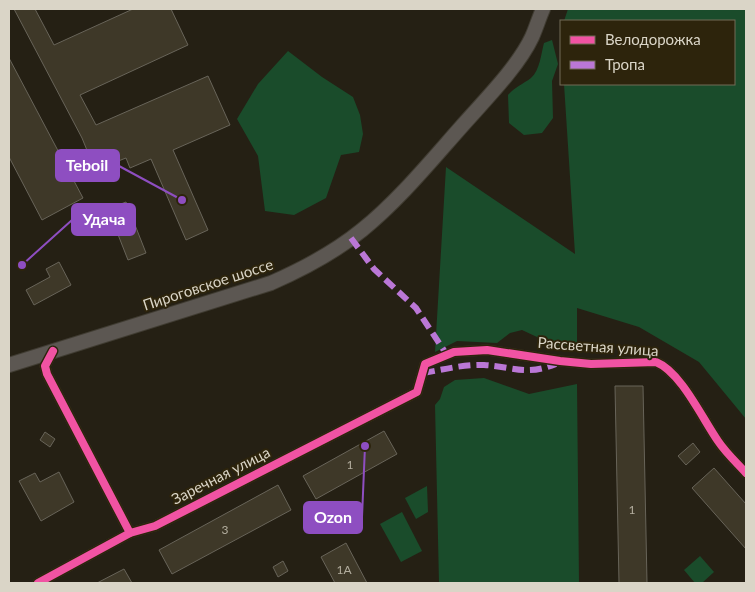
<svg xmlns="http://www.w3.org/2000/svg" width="755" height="592" font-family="Lato,sans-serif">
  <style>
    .green { fill: #1a4c2b }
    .building { fill: #3e3828; stroke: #686459 }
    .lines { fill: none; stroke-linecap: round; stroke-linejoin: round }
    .street-casing { stroke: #403c32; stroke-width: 11 }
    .secondary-casing { stroke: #403c32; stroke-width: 16 }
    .street { stroke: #645f5d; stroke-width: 9 }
    .secondary { stroke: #5c5752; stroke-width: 14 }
    .quiet { stroke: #ba77d6; stroke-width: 6; stroke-dasharray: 12 6; stroke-linecap: butt }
    .cycleway-casing { stroke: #2d240c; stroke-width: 11 }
    .cycleway { stroke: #f153a3; stroke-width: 8 }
    .labels { text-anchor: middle; stroke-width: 4; stroke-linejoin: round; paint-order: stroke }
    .number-label { font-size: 12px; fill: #b3ae9f }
    .street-label { font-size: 15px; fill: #dad5c7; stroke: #2d240c }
    .leader { fill: none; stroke: #8e4ec1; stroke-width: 2 }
    .callout-dot { fill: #8e4ec1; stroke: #2d240c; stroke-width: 2 }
    .callout { fill: #8e4ec1; stroke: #8e4ec1; stroke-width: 2 }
    .callout-label { font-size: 16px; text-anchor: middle; font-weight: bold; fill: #fff }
  </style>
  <rect width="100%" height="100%" fill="#252014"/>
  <g class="green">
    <polygon points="568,9 746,9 746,419 699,362 639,327 577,308 577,344 570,346 548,345 537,337 522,330 510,333 497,343 457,341 435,352 446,167 575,254 564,84 734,84 734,21 564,21"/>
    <path d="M552 40 558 64 552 81 553 118 542 133 524 135 509 123 508 95C515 87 523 84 531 78 540 70 541 54 544 43Z"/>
    <polygon points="288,51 322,77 353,97 360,115 363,134 359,152 341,155 326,198 294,215 265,211 258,156 237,119 258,84"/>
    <polygon points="484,378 529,394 577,384 579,583 439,583 435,405 440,399 444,387 455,380"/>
    <polygon points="427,486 428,512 416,519 405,498"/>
    <polygon points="402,512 422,551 401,562 380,524"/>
    <polygon points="700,556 714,572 702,583 695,583 684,570"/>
  </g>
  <g class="building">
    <polygon points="14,9 35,9 54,45 133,9 171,9 188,45 80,95 96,125 208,76 230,125 173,150 208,230 186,240 151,159 130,168 126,158 95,170 82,138"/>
    <polygon points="9,58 83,198 42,220 9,157"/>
    <polygon points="126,202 146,253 128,260 108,209"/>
    <polygon points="59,262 71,285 34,305 26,290 50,277 46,269"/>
    <polygon points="615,386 643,386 647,583 619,583"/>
    <polygon points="384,431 397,454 316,499 303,476"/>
    <polygon points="45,432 55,439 50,447 40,440"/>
    <polygon points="693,443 700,452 686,465 678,456"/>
    <polygon points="714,468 746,504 746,549 692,488"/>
    <polygon points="59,472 74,502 41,521 19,481 35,473 40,482"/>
    <polygon points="278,485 291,510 172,574 159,550"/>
    <polygon points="346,543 367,583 335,583 321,557"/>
    <polygon points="283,561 288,571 278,577 273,567"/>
    <polygon points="124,569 132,583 97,583"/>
  </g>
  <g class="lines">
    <defs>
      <g id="street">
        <polyline points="53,351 45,366 47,374 130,533"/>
        <path d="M38 583 130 533 155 526 417 392 425 364 454 352 487 350 560 361 591 364 656 362C681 372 702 418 718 441 726 453 737 463 746 473"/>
      </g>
      <path id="secondary" d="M9 365 271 283C303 269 335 252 362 230 399 200 430 162 462 126 484 101 518 67 532 37 536 28 539 18 543 9"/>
    </defs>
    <use href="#street" class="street-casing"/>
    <use href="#secondary" class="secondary-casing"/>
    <use href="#street" class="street"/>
    <use href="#secondary" class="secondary"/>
    <g class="quiet">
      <polyline points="351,238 374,269 416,308 447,355"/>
      <path d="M423 373C442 370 464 364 484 365 515 367 525 376 556 364"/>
    </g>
    <defs>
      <g id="cycleway">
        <polyline points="53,351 45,366 47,374 130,533"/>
        <path d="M38 583 130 533 155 526 417 392 425 364 454 352 487 350 560 361 591 364 656 362C681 372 702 418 718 441 726 453 737 463 746 473"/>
      </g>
    </defs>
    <use href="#cycleway" class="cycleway-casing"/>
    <use href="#cycleway" class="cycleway"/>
  </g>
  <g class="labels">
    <g class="number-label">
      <text x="350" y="469">1</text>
      <text x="632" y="514">1</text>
      <text x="225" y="534">3</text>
      <text x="344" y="574">1А</text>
    </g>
    <g class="street-label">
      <text transform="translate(208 285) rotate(-18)" y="5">Пироговское шоссе</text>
      <text transform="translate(598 347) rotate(4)" y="5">Рассветная улица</text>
      <text transform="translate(221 476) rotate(-27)" y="5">Заречная улица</text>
    </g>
  </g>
  <path class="leader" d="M182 200L119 166M22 265L72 220M365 446L362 517"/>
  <g class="callout-dot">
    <circle cx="182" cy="200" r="5"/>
    <circle cx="22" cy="265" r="5"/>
    <circle cx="365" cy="446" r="5"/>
  </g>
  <g class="callout">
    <rect x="56" y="150" width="63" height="31" rx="5"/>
    <rect x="72" y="204" width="63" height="31" rx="5"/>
    <rect x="304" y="502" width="58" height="31" rx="5"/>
  </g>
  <g class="callout-label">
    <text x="87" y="171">Teboil</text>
    <text x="104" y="225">Удача</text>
    <text x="333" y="523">Ozon</text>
  </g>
  <rect width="755" height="592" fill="none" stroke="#dad5c7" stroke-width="20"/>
  <rect x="560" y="20" width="175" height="65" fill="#2d240c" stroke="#726b57"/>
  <rect x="570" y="36" width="25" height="8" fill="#f153a3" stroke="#726b57"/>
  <text x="605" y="45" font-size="15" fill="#dad5c7">Велодорожка</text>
  <rect x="570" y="61" width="25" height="8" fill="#ba77d6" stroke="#726b57"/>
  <text x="605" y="70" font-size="15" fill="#dad5c7">Тропа</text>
</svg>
